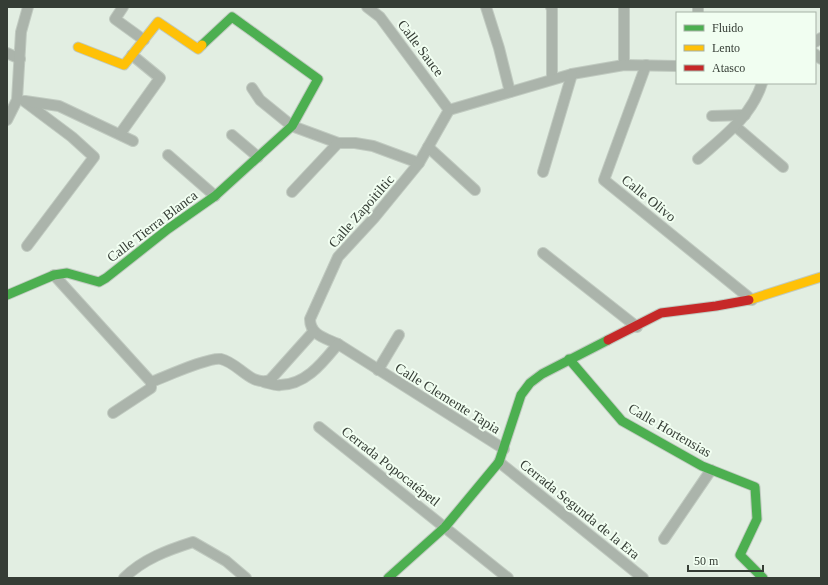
<svg xmlns="http://www.w3.org/2000/svg" width="828" height="585" font-family="'Times New Roman',serif">
  <style>
    .lines { fill: none; stroke-linecap: round; stroke-linejoin: round }
    .street-casing { stroke: #c0cac0; stroke-width: 12 }
    .fast-casing { stroke: #c0cac0; stroke-width: 11 }
    .slow-casing { stroke: #c0cac0; stroke-width: 11 }
    .jam-casing { stroke: #c0cac0; stroke-width: 11 }
    .street { stroke: #abb4ab; stroke-width: 10 }
    .fast { stroke: #4caf50; stroke-width: 9 }
    .slow { stroke: #ffc107; stroke-width: 9 }
    .jam { stroke: #c62828; stroke-width: 9 }
    .labels { text-anchor: middle; stroke-width: 4; stroke-linejoin: round; paint-order: stroke }
    .street-label { font-size: 14px; fill: #353d35; stroke: #f1fef1 }
  </style>
  <rect width="100%" height="100%" fill="#e2eee2"/>
  <g class="lines">
    <defs>
      <g id="street">
        <polyline points="123,7 115,19 144,40"/>
        <polyline points="367,7 380,17 449,110"/>
        <polyline points="486,7 499,48 510,92"/>
        <polyline points="551,7 552,9 552,78"/>
        <polyline points="624,7 624,65"/>
        <polyline points="698,13 698,7"/>
        <polyline points="815,42 821,38"/>
        <polyline points="7,53 20,59"/>
        <polyline points="815,54 821,59"/>
        <polyline points="646,65 604,180 752,300"/>
        <polyline points="252,88 260,100 292,126 338,143 355,143 373,146 419,163"/>
        <polyline points="24,101 72,137 94,157 27,246"/>
        <polyline points="25,101 59,106 133,141"/>
        <polyline points="449,110 572,74 624,65 677,66"/>
        <polyline points="712,116 745,115"/>
        <polyline points="7,120 17,100 21,32 28,7"/>
        <polyline points="735,126 783,167"/>
        <polyline points="120,134 160,78 132,55"/>
        <polyline points="232,135 258,157"/>
        <polyline points="428,147 475,190"/>
        <polyline points="168,155 215,196"/>
        <path d="M698 159C723 137 752 116 762 83"/>
        <polyline points="543,172 572,74"/>
        <polyline points="292,192 338,143"/>
        <polyline points="543,253 637,327"/>
        <polyline points="54,275 151,382 151,388 113,413"/>
        <path d="M338 344C325 338 310 335 310 319L338 257 374 218 419 163 449 110"/>
        <polyline points="378,370 399,335"/>
        <path d="M151 382C165 377 208 357 221 359 239 363 251 387 270 380L313 332"/>
        <path d="M264 382C269 383 275 386 280 385 306 385 323 362 338 344L504 449"/>
        <polyline points="319,427 508,578"/>
        <polyline points="499,462 643,578"/>
        <polyline points="664,539 711,470"/>
        <path d="M124 578C143 559 168 550 193 542L226 561 246 578"/>
      </g>
      <g id="fast">
        <polyline points="7,295 54,275 67,273 99,282 106,278 168,229 215,196 292,126 318,79 232,17 202,45"/>
        <polyline points="569,359 622,421 702,466 755,487 757,519 740,555 763,578"/>
        <polyline points="388,578 445,527 499,462 521,395 530,383 542,374 608,340"/>
      </g>
      <g id="slow">
        <polyline points="78,47 124,65 158,22 198,49 202,45"/>
        <polyline points="749,300 821,277"/>
      </g>
      <polyline id="jam" points="608,340 661,313 716,306 749,300"/>
    </defs>
    <use href="#street" class="street-casing"/>
    <use href="#fast" class="fast-casing"/>
    <use href="#slow" class="slow-casing"/>
    <use href="#jam" class="jam-casing"/>
    <use href="#street" class="street"/>
    <use href="#fast" class="fast"/>
    <use href="#slow" class="slow"/>
    <use href="#jam" class="jam"/>
  </g>
  <g class="labels">
    <g class="street-label">
      <text transform="translate(421 48) rotate(53)" y="5">Calle Sauce</text>
      <text transform="translate(649 198) rotate(39)" y="5">Calle Olivo</text>
      <text transform="translate(361 211) rotate(-49)" y="5">Calle Zapoitiltic</text>
      <text transform="translate(152 226) rotate(-37)" y="5">Calle Tierra Blanca</text>
      <text transform="translate(448 398) rotate(32)" y="5">Calle Clemente Tapia</text>
      <text transform="translate(670 430) rotate(30)" y="5">Calle Hortensias</text>
      <text transform="translate(391 466) rotate(38)" y="5">Cerrada Popocatépetl</text>
      <text transform="translate(580 509) rotate(39)" y="5">Cerrada Segunda de la Era</text>
    </g>
  </g>
  <rect width="828" height="585" fill="none" stroke="#353d35" stroke-width="16"/>
  <rect x="676" y="12" width="140" height="72" fill="#f1fef1" stroke="#a6b1a6"/>
  <rect x="684" y="25" width="20" height="6" fill="#4caf50" stroke="#a6b1a6"/>
  <text x="712" y="32" font-size="12" fill="#353d35">Fluido</text>
  <rect x="684" y="45" width="20" height="6" fill="#ffc107" stroke="#a6b1a6"/>
  <text x="712" y="52" font-size="12" fill="#353d35">Lento</text>
  <rect x="684" y="65" width="20" height="6" fill="#c62828" stroke="#a6b1a6"/>
  <text x="712" y="72" font-size="12" fill="#353d35">Atasco</text>
  <path d="M688 565v6h75v-6" fill="none" stroke="#353d35" stroke-width="2"/>
  <text x="694" y="565" font-size="12" fill="#353d35" stroke="#f1fef1" stroke-width="3" paint-order="stroke">50 m</text>
</svg>
